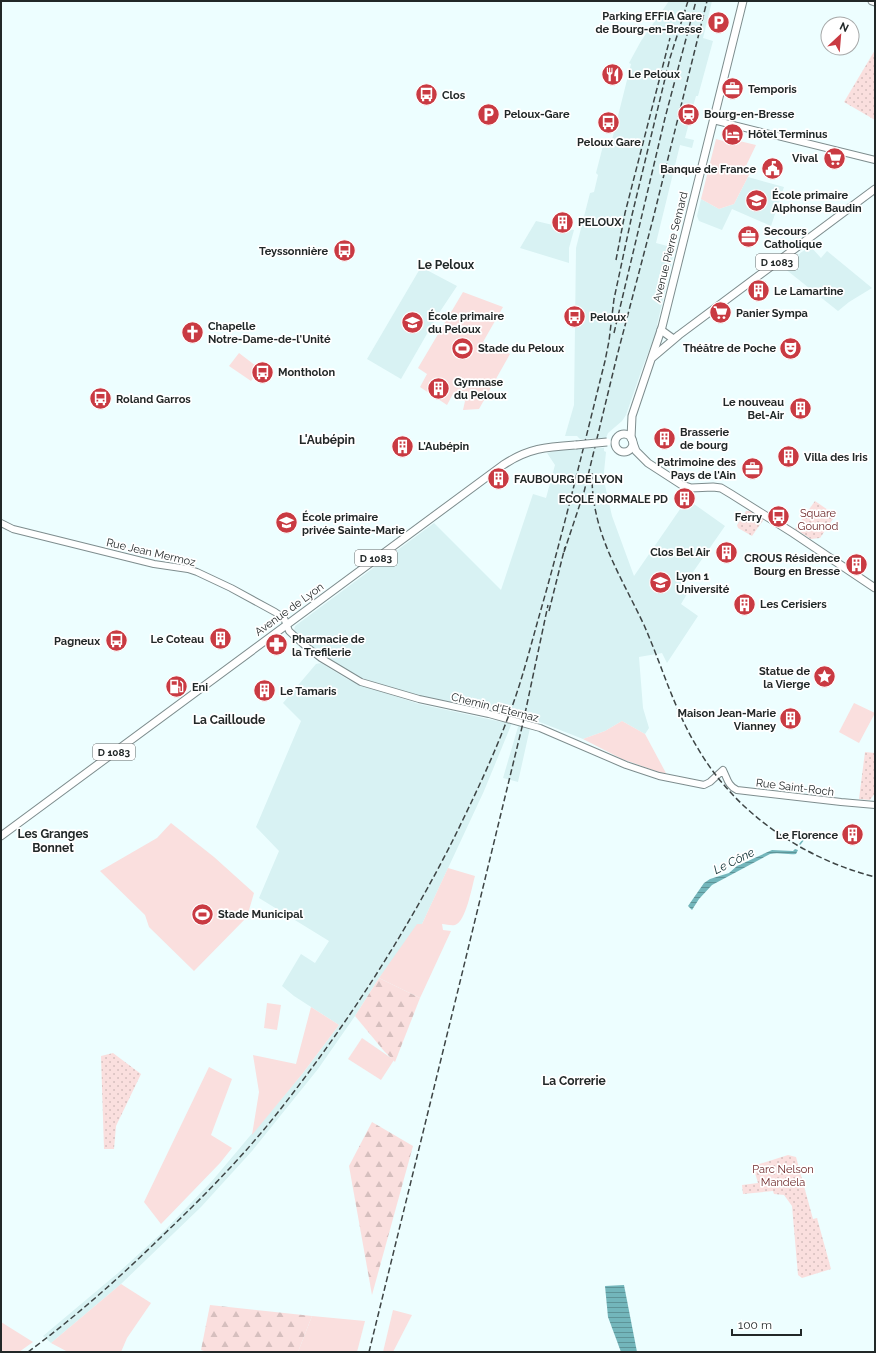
<svg xmlns="http://www.w3.org/2000/svg" width="876" height="1353" font-family="Raleway,sans-serif">
  <style>
    .built { fill: #d8f2f3 }
    .green { fill: #fadfde }
    .forest { fill: url(#forest-firs) }
    .park { fill: url(#park-dots) }
    .water { fill: url(#water-rules) }
    .lines { fill: none; stroke-linecap: round; stroke-linejoin: round }
    .stream { stroke: #73b6bb; stroke-width: 1.5 }
    .minor-casing { stroke: #7e8d8e; stroke-width: 8 }
    .major-casing { stroke: #7e8d8e; stroke-width: 9 }
    .minor { stroke: #fff; stroke-width: 6 }
    .major { stroke: #fff; stroke-width: 7 }
    .rail { stroke: #3e4545; stroke-width: 1.5; stroke-dasharray: 6 3; stroke-linecap: butt }
    .major-bridge-casing { stroke: #7e8d8e; stroke-width: 9; stroke-linecap: butt }
    .major-bridge { stroke: #fff; stroke-width: 7 }
    .labels { text-anchor: middle; stroke-width: 3.5; stroke-linejoin: round; paint-order: stroke }
    .shield { fill: #fff; stroke: #646868; stroke-width: 1 }
    .shield-label { font-size: 10px; font-weight: bold; fill: #222828 }
    .poi-label { font-size: 11px; font-weight: bold; fill: #222828; stroke: #fff; text-anchor: start }
    .street-label { font-size: 11px; fill: #222828; stroke: #fff }
    .park-label { font-size: 11px; fill: #6d2829; stroke: #fff }
    .neighbourhood-label { font-size: 12px; font-weight: bold; fill: #222828; stroke: #fff }
    .water-label { font-size: 12px; font-style: italic; fill: #103335; stroke: #fff }
  </style>
  <defs>
    <pattern id="forest-firs" width="22" height="20" patternUnits="userSpaceOnUse"><rect width="22" height="20" fill="#fadfde"/><path d="M5 1l3.5 6h-7zM16 11l3.5 6h-7z" fill="#d6bfbe"/></pattern>
    <pattern id="park-dots" width="8" height="8" patternUnits="userSpaceOnUse"><rect width="8" height="8" fill="#fadfde"/><path d="M2 2h.1M6 6h.1" fill="none" stroke="#d6bfbe" stroke-width="1.8" stroke-linecap="round"/></pattern>
    <pattern id="water-rules" width="6" height="5" patternUnits="userSpaceOnUse"><rect width="6" height="5" fill="#73b6bb"/><path d="M0 2.5h6" fill="none" stroke="#5e9498"/></pattern>
  </defs>
  <rect width="100%" height="100%" fill="#edfeff"/>
  <g class="built">
    <polygon points="669,1 712,1 703,38 713,41 698,96 696,96 692,110 694,110 692,117 692,119 690,119 685,138 694,140 692,148 680,145 656,243 675,248 657,325 658,328 643,366 626,415 622,421 608,433 606,438 580,439 577,436 565,436 574,405 576,248 590,193 594,192 598,175 596,173 605,138 612,140 631,64 629,63 641,41"/>
    <polygon points="748,177 784,187 771,226 732,209 722,230 699,221 697,216 701,199 719,209 734,204"/>
    <polygon points="536,221 574,230 569,248 569,263 520,248"/>
    <polygon points="810,246 821,258 827,251 872,288 849,302 838,311 784,268 784,265"/>
    <polygon points="421,267 457,286 439,313 401,379 367,359"/>
    <polygon points="604,448 604,451 606,452 604,472 604,481 612,516 634,576 687,499 725,526 684,585 690,589 681,604 698,616 667,663 662,653 639,657 643,708 649,728 645,734 622,721 605,731 583,739 532,719 518,782 503,778 520,720 514,718 484,791 422,924 379,978 355,1016 318,1069 252,1151 201,1207 121,1284 51,1343 43,1336 118,1273 165,1230 212,1181 303,1073 339,1025 294,996 282,986 301,954 315,963 329,941 259,898 279,851 256,827 301,721 283,703 316,664 321,663 347,679 361,685 419,704 502,722 505,715 423,698 363,679 328,659 312,647 297,635 294,631 295,626 434,523 501,590 533,494 546,498 555,465 547,453 563,449"/>
  </g>
  <g class="green">
    <polygon points="716,139 727,142 728,140 730,141 731,139 756,145 745,168 751,171 734,204 719,209 701,199"/>
    <polygon points="463,292 503,307 483,342 510,354 479,409 463,410 465,401 454,392 447,405 420,387 427,374 418,368"/>
    <polygon points="239,353 260,369 251,381 229,366"/>
    <polygon points="854,703 875,713 859,743 839,732"/>
    <polygon points="622,721 645,734 667,775 622,759 583,739 605,731"/>
    <polygon points="171,823 214,857 254,893 247,917 194,971 149,927 145,915 100,871 157,838"/>
    <path d="M448 868 475 876C472 886 466 922 455 925 451 926 446 924 442 924L443 930 451 931 420 998 379 978 417 924H422Z"/>
    <polygon points="267,1003 281,1005 277,1030 264,1028"/>
    <polygon points="311,1007 339,1025 303,1073 252,1135 259,1092 253,1055 296,1064"/>
    <polygon points="362,1038 394,1060 381,1080 348,1059"/>
    <polygon points="209,1067 232,1079 211,1135 232,1148 220,1163 161,1224 144,1202"/>
    <polygon points="121,1284 151,1303 127,1338 121,1352 68,1352 51,1343"/>
    <polygon points="393,1310 412,1315 393,1352 383,1352"/>
    <polygon points="312,1316 365,1321 357,1352 298,1352"/>
    <polygon points="1,1322 33,1342 19,1352 1,1352"/>
  </g>
  <g class="forest">
    <polygon points="379,978 420,998 395,1062 384,1051 355,1016"/>
    <polygon points="372,1122 413,1146 372,1295 349,1166"/>
    <polygon points="210,1305 312,1316 298,1352 207,1352 201,1350"/>
  </g>
  <g class="park">
    <polygon points="875,50 875,120 844,102"/>
    <polygon points="815,501 831,512 833,519 820,538 811,539 795,529"/>
    <polygon points="746,511 751,511 764,519 752,536 738,528 737,525"/>
    <polygon points="865,752 875,753 875,793 870,800 859,799"/>
    <polygon points="113,1053 141,1074 116,1126 114,1149 104,1149 101,1056"/>
    <polygon points="788,1155 796,1157 813,1219 817,1218 831,1269 802,1278 798,1275 792,1206 784,1195 774,1194 773,1191 743,1194 742,1185 758,1183 753,1166"/>
  </g>
  <g class="water">
    <path d="M795 849 798 850 796 854C787 855 779 852 770 854L712 885 699 899 692 910 688 906 704 883 710 879 729 873 737 866 772 850 793 851Z"/>
    <polygon points="624,1285 637,1352 621,1352 608,1317 605,1286"/>
  </g>
  <g class="lines">
    <polyline class="stream" points="800,844 804,839 817,833"/>
    <defs>
      <g id="minor">
        <polyline points="713,120 875,160"/>
        <path d="M1 523 13 529 154 564 188 569 197 572 231 588 275 612 284 618 289 631 303 644 321 658 361 682 419 699 489 714 540 728 626 765 659 776 704 785 710 782 723 770C727 778 728 786 737 790L841 802 875 805"/>
      </g>
      <g id="major">
        <polyline points="872,1 875,2"/>
        <polyline points="661,330 672,338"/>
        <polyline points="653,357 679,335 875,189"/>
        <circle cx="624" cy="443" r="9"/>
        <polyline points="631,438 632,416 662,327 743,1"/>
        <polyline points="632,440 636,451 648,463 682,485 691,488 713,487 721,488 731,494 793,533 875,588"/>
        <path d="M1 836 503 465C529 448 546 447 576 445"/>
      </g>
    </defs>
    <use href="#minor" class="minor-casing"/>
    <use href="#major" class="major-casing"/>
    <use href="#minor" class="minor"/>
    <use href="#major" class="major"/>
    <g class="rail">
      <polyline points="616,260 625,213 670,38"/>
      <polyline points="614,333 665,118 696,1"/>
      <path d="M592 473C591 532 620 574 644 625 662 666 674 709 697 747 735 813 802 858 875 877"/>
      <polyline points="564,552 584,492 617,356 653,219 707,1"/>
      <polyline points="549,611 565,547"/>
      <path d="M28 1352C74 1318 117 1280 158 1240 200 1200 242 1158 279 1111 346 1026 405 935 454 838 473 799 492 760 507 720 521 685 530 648 540 613 564 529 584 445 605 361L609 341 614 299 632 215 670 58 688 1"/>
      <polyline points="369,1352 459,986 523,723 548,605"/>
    </g>
    <defs>
      <polyline id="major-bridge" points="576,445 607,442"/>
    </defs>
    <use href="#major-bridge" class="major-bridge-casing"/>
    <use href="#major-bridge" class="major-bridge"/>
  </g>
  <defs>
    <symbol id="parking-disc" viewBox="-11 -11 22 22"><circle r="9.5" fill="#c93a42" stroke="#fff"/><path d="M-3.5-5.5H1a3.5 3.5 0 0 1 0 7H-1V5.5H-3.5ZM-1-3.4V-.6H.8a1.4 1.4 0 0 0 0-2.8Z" fill="#fff"/></symbol>
    <symbol id="restaurant-disc" viewBox="-11 -11 22 22"><circle r="9.5" fill="#c93a42" stroke="#fff"/><path d="M-5-6h1v4h1v-4h1v4h1v-4h1v5L-1.5 .5V6h-2V.5L-5-1ZM5-6V6H3V1.5H1.5Q1.5-4 5-6Z" fill="#fff"/></symbol>
    <symbol id="office-disc" viewBox="-11 -11 22 22"><circle r="9.5" fill="#c93a42" stroke="#fff"/><path d="M-6-3h4V-5.5h4V-3h4V5H-6ZM-1-4.5V-3h2v-1.5ZM-6 0V1H6V0Z" fill="#fff"/></symbol>
    <symbol id="bus-disc" viewBox="-11 -11 22 22"><circle r="9.5" fill="#c93a42" stroke="#fff"/><path d="M-5-6H5V4H4V6H2V4H-2V6H-4V4H-5ZM-3.5-4V0h7V-4ZM-3.5 1.2v1.5H-2V1.2ZM2 1.2v1.5H3.5V1.2Z" fill="#fff"/></symbol>
    <symbol id="station-disc" viewBox="-11 -11 22 22"><circle r="9.5" fill="#c93a42" stroke="#fff"/><path d="M-3-6H3Q5-6 5-4V2Q5 4 3 4L4.5 6H3L1.5 4h-3L-3 6H-4.5L-3 4Q-5 4-5 2V-4Q-5-6-3-6ZM-3.5-4v3h7v-3ZM-3.5 1v1.5H-2V1ZM2 1v1.5H3.5V1Z" fill="#fff"/></symbol>
    <symbol id="hotel-disc" viewBox="-11 -11 22 22"><circle r="9.5" fill="#c93a42" stroke="#fff"/><path d="M-6-4.5h1.5V1H6V5H4.5V3h-9V5H-6ZM-4 0a1.8 1.8 0 1 1 3.6 0ZM.5 0V-2.5h3Q6-2.5 6 0Z" fill="#fff"/></symbol>
    <symbol id="supermarket-disc" viewBox="-11 -11 22 22"><circle r="9.5" fill="#c93a42" stroke="#fff"/><path d="M-6-5.5h2.5l.6 2H6L4.5 2H-2.5L-4.4-4H-6ZM-1.5 3.2a1.3 1.3 0 1 0 .1 0ZM3 3.2a1.3 1.3 0 1 0 .1 0Z" fill="#fff"/></symbol>
    <symbol id="civic-disc" viewBox="-11 -11 22 22"><circle r="9.5" fill="#c93a42" stroke="#fff"/><path d="M-.6-6.5H3V-4.5H.6V-3L4-1V1h2V6H-6V1h2V-1L-.6-3ZM-1.2 2.5V6h2.4V2.5Z" fill="#fff"/></symbol>
    <symbol id="school-disc" viewBox="-11 -11 22 22"><circle r="9.5" fill="#c93a42" stroke="#fff"/><path d="M0-5L7-2L0 1L-7-2ZM-4 1L0 2.5L4 1V4Q0 6-4 4Z" fill="#fff"/></symbol>
    <symbol id="building-disc" viewBox="-11 -11 22 22"><circle r="9.5" fill="#c93a42" stroke="#fff"/><path d="M-4-6H4V6H1V3H-1V6H-4ZM-2.5-4.3h1.7v1.8h-1.7ZM.8-4.3h1.7v1.8H.8ZM-2.5-1h1.7V.8h-1.7ZM.8-1h1.7V.8H.8Z" fill="#fff"/></symbol>
    <symbol id="church-disc" viewBox="-11 -11 22 22"><circle r="9.5" fill="#c93a42" stroke="#fff"/><path d="M-1.2-6h2.4v3.5h3.3v2.4h-3.3V6h-2.4V-.1h-3.3v-2.4h3.3Z" fill="#fff"/></symbol>
    <symbol id="stadium-disc" viewBox="-11 -11 22 22"><circle r="9.5" fill="#c93a42" stroke="#fff"/><path d="M0-5a6.5 5 0 1 0 0 10a6.5 5 0 1 0 0-10ZM-3.5-1.8h7v3.6h-7Z" fill="#fff"/></symbol>
    <symbol id="theatre-disc" viewBox="-11 -11 22 22"><circle r="9.5" fill="#c93a42" stroke="#fff"/><path d="M-5-5.5Q0-4 5-5.5V0Q5 5 0 6Q-5 5-5 0ZM-3.3-2.5H-1v1.5H-3.3ZM1-2.5H3.3v1.5H1ZM-2.8 1Q0 5.5 2.8 1Z" fill="#fff"/></symbol>
    <symbol id="university-disc" viewBox="-11 -11 22 22"><circle r="9.5" fill="#c93a42" stroke="#fff"/><path d="M0-5L7-2L0 1L-7-2ZM-4 1L0 2.5L4 1V4Q0 6-4 4Z" fill="#fff"/></symbol>
    <symbol id="pharmacy-disc" viewBox="-11 -11 22 22"><circle r="9.5" fill="#c93a42" stroke="#fff"/><path d="M-2-6h4v4h4v4h-4v4h-4v-4h-4v-4h4Z" fill="#fff"/></symbol>
    <symbol id="sight-disc" viewBox="-11 -11 22 22"><circle r="9.5" fill="#c93a42" stroke="#fff"/><path d="M0-6L1.8-2.2L6-1.7L2.9 1.2L3.7 5.4L0 3.3L-3.7 5.4L-2.9 1.2L-6-1.7L-1.8-2.2Z" fill="#fff"/></symbol>
    <symbol id="fuel-disc" viewBox="-11 -11 22 22"><circle r="9.5" fill="#c93a42" stroke="#fff"/><path d="M-5.5-6h7V0h2V4h1.3V-2.5L3-4.5l.8-.8L6-3V5H2.5V1h-1V6h-7ZM-4.2-4.7v3.2H.2V-4.7Z" fill="#fff"/></symbol>
  </defs>
  <g fill-rule="evenodd">
    <use href="#parking-disc" x="706" y="10" width="25" height="25"/>
    <use href="#restaurant-disc" x="600" y="62" width="25" height="25"/>
    <use href="#office-disc" x="720" y="76" width="25" height="25"/>
    <use href="#bus-disc" x="414" y="82" width="25" height="25"/>
    <use href="#parking-disc" x="476" y="102" width="25" height="25"/>
    <use href="#station-disc" x="676" y="102" width="25" height="25"/>
    <use href="#bus-disc" x="596" y="110" width="25" height="25"/>
    <use href="#hotel-disc" x="720" y="122" width="25" height="25"/>
    <use href="#supermarket-disc" x="822" y="146" width="25" height="25"/>
    <use href="#civic-disc" x="760" y="156" width="25" height="25"/>
    <use href="#school-disc" x="744" y="188" width="25" height="25"/>
    <use href="#building-disc" x="550" y="210" width="25" height="25"/>
    <use href="#office-disc" x="736" y="224" width="25" height="25"/>
    <use href="#bus-disc" x="332" y="238" width="25" height="25"/>
    <use href="#building-disc" x="746" y="278" width="25" height="25"/>
    <use href="#supermarket-disc" x="708" y="300" width="25" height="25"/>
    <use href="#bus-disc" x="562" y="304" width="25" height="25"/>
    <use href="#school-disc" x="400" y="310" width="25" height="25"/>
    <use href="#church-disc" x="180" y="320" width="25" height="25"/>
    <use href="#stadium-disc" x="450" y="336" width="25" height="25"/>
    <use href="#theatre-disc" x="778" y="336" width="25" height="25"/>
    <use href="#bus-disc" x="250" y="360" width="25" height="25"/>
    <use href="#building-disc" x="426" y="376" width="25" height="25"/>
    <use href="#bus-disc" x="88" y="386" width="25" height="25"/>
    <use href="#building-disc" x="788" y="396" width="25" height="25"/>
    <use href="#building-disc" x="652" y="426" width="25" height="25"/>
    <use href="#building-disc" x="390" y="434" width="25" height="25"/>
    <use href="#building-disc" x="776" y="444" width="25" height="25"/>
    <use href="#office-disc" x="740" y="456" width="25" height="25"/>
    <use href="#building-disc" x="486" y="466" width="25" height="25"/>
    <use href="#building-disc" x="672" y="486" width="25" height="25"/>
    <use href="#bus-disc" x="766" y="504" width="25" height="25"/>
    <use href="#school-disc" x="274" y="510" width="25" height="25"/>
    <use href="#building-disc" x="714" y="540" width="25" height="25"/>
    <use href="#building-disc" x="844" y="552" width="25" height="25"/>
    <use href="#university-disc" x="648" y="570" width="25" height="25"/>
    <use href="#building-disc" x="732" y="592" width="25" height="25"/>
    <use href="#building-disc" x="208" y="626" width="25" height="25"/>
    <use href="#bus-disc" x="104" y="628" width="25" height="25"/>
    <use href="#pharmacy-disc" x="264" y="632" width="25" height="25"/>
    <use href="#sight-disc" x="812" y="664" width="25" height="25"/>
    <use href="#fuel-disc" x="164" y="674" width="25" height="25"/>
    <use href="#building-disc" x="252" y="678" width="25" height="25"/>
    <use href="#building-disc" x="778" y="706" width="25" height="25"/>
    <use href="#building-disc" x="840" y="822" width="25" height="25"/>
    <use href="#stadium-disc" x="190" y="902" width="25" height="25"/>
  </g>
  <g class="labels">
    <g class="shield">
      <rect x="756" y="254" width="42" height="16" rx="3"/>
      <rect x="355" y="550" width="42" height="16" rx="3"/>
      <rect x="93" y="744" width="42" height="16" rx="3"/>
    </g>
    <g class="shield-label">
      <text x="777" y="266">D 1083</text>
      <text x="376" y="562">D 1083</text>
      <text x="114" y="756">D 1083</text>
    </g>
    <g class="poi-label">
      <text x="702" y="20" text-anchor="end">Parking EFFIA Gare<tspan x="702" dy="13">de Bourg-en-Bresse</tspan></text>
      <text x="628" y="78">Le Peloux</text>
      <text x="748" y="93">Temporis</text>
      <text x="442" y="99">Clos</text>
      <text x="504" y="118">Peloux-Gare</text>
      <text x="704" y="118">Bourg-en-Bresse</text>
      <text x="748" y="138">Hôtel Terminus</text>
      <text x="609" y="146" text-anchor="middle">Peloux Gare</text>
      <text x="818" y="162" text-anchor="end">Vival</text>
      <text x="756" y="173" text-anchor="end">Banque de France</text>
      <text x="772" y="199">École primaire<tspan x="772" dy="13">Alphonse Baudin</tspan></text>
      <text x="578" y="226">PELOUX</text>
      <text x="764" y="235">Secours<tspan x="764" dy="13">Catholique</tspan></text>
      <text x="328" y="255" text-anchor="end">Teyssonnière</text>
      <text x="774" y="295">Le Lamartine</text>
      <text x="736" y="317">Panier Sympa</text>
      <text x="428" y="320">École primaire<tspan x="428" dy="13">du Peloux</tspan></text>
      <text x="590" y="321">Peloux</text>
      <text x="208" y="330">Chapelle<tspan x="208" dy="13">Notre-Dame-de-l'Unité</tspan></text>
      <text x="478" y="352">Stade du Peloux</text>
      <text x="776" y="352" text-anchor="end">Théâtre de Poche</text>
      <text x="278" y="376">Montholon</text>
      <text x="454" y="386">Gymnase<tspan x="454" dy="13">du Peloux</tspan></text>
      <text x="116" y="403">Roland Garros</text>
      <text x="784" y="406" text-anchor="end">Le nouveau<tspan x="784" dy="13">Bel-Air</tspan></text>
      <text x="680" y="436">Brasserie<tspan x="680" dy="13">de bourg</tspan></text>
      <text x="418" y="450">L'Aubépin</text>
      <text x="804" y="461">Villa des Iris</text>
      <text x="736" y="466" text-anchor="end">Patrimoine des<tspan x="736" dy="13">Pays de l'Ain</tspan></text>
      <text x="514" y="483">FAUBOURG DE LYON</text>
      <text x="668" y="503" text-anchor="end">ECOLE NORMALE PD</text>
      <text x="302" y="521">École primaire<tspan x="302" dy="13">privée Sainte-Marie</tspan></text>
      <text x="762" y="521" text-anchor="end">Ferry</text>
      <text x="710" y="556" text-anchor="end">Clos Bel Air</text>
      <text x="840" y="562" text-anchor="end">CROUS Résidence<tspan x="840" dy="13">Bourg en Bresse</tspan></text>
      <text x="676" y="580">Lyon 1<tspan x="676" dy="13">Université</tspan></text>
      <text x="760" y="608">Les Cerisiers</text>
      <text x="204" y="643" text-anchor="end">Le Coteau</text>
      <text x="292" y="643">Pharmacie de<tspan x="292" dy="13">la Trefilerie</tspan></text>
      <text x="100" y="645" text-anchor="end">Pagneux</text>
      <text x="810" y="675" text-anchor="end">Statue de<tspan x="810" dy="13">la Vierge</tspan></text>
      <text x="192" y="691">Eni</text>
      <text x="280" y="695">Le Tamaris</text>
      <text x="776" y="717" text-anchor="end">Maison Jean-Marie<tspan x="776" dy="13">Vianney</tspan></text>
      <text x="838" y="839" text-anchor="end">Le Florence</text>
      <text x="218" y="918">Stade Municipal</text>
    </g>
    <g class="street-label">
      <text transform="translate(670 247) rotate(-76)" y="4">Avenue Pierre Semard</text>
      <text transform="translate(151 552) rotate(13)" y="4">Rue Jean Mermoz</text>
      <text transform="translate(289 609) rotate(-36)" y="4">Avenue de Lyon</text>
      <text transform="translate(495 707) rotate(14)" y="4">Chemin d'Eternaz</text>
      <text transform="translate(795 787) rotate(7)" y="4">Rue Saint-Roch</text>
    </g>
    <g class="park-label">
      <text x="818" y="517">Square<tspan x="818" dy="13">Gounod</tspan></text>
      <text x="783" y="1173">Parc Nelson<tspan x="783" dy="13">Mandela</tspan></text>
    </g>
    <g class="neighbourhood-label">
      <text x="446" y="269">Le Peloux</text>
      <text x="327" y="444">L'Aubépin</text>
      <text x="229" y="724">La Cailloude</text>
      <text x="53" y="838">Les Granges<tspan x="53" dy="14">Bonnet</tspan></text>
      <text x="574" y="1085">La Correrie</text>
    </g>
    <g class="water-label">
      <text transform="translate(734 861) rotate(-26)" y="4">Le Cône</text>
    </g>
  </g>
  <rect width="876" height="1353" fill="none" stroke="#222828" stroke-width="4"/>
  <g transform="translate(840 36) rotate(26)"><circle r="19" fill="#ffffff" stroke="#a7a9a9"/>
  <path d="M0-3L7 15L0 10L-7 15Z" fill="#c93a42"/>
  <text y="-6" font-size="11" font-weight="bold" text-anchor="middle" fill="#222828">N</text>
  </g>
  <path d="M732 1329v6h69v-6" fill="none" stroke="#222828" stroke-width="2"/>
  <text x="738" y="1329" font-size="12" fill="#222828" stroke="#ffffff" stroke-width="3" paint-order="stroke">100 m</text>
</svg>
